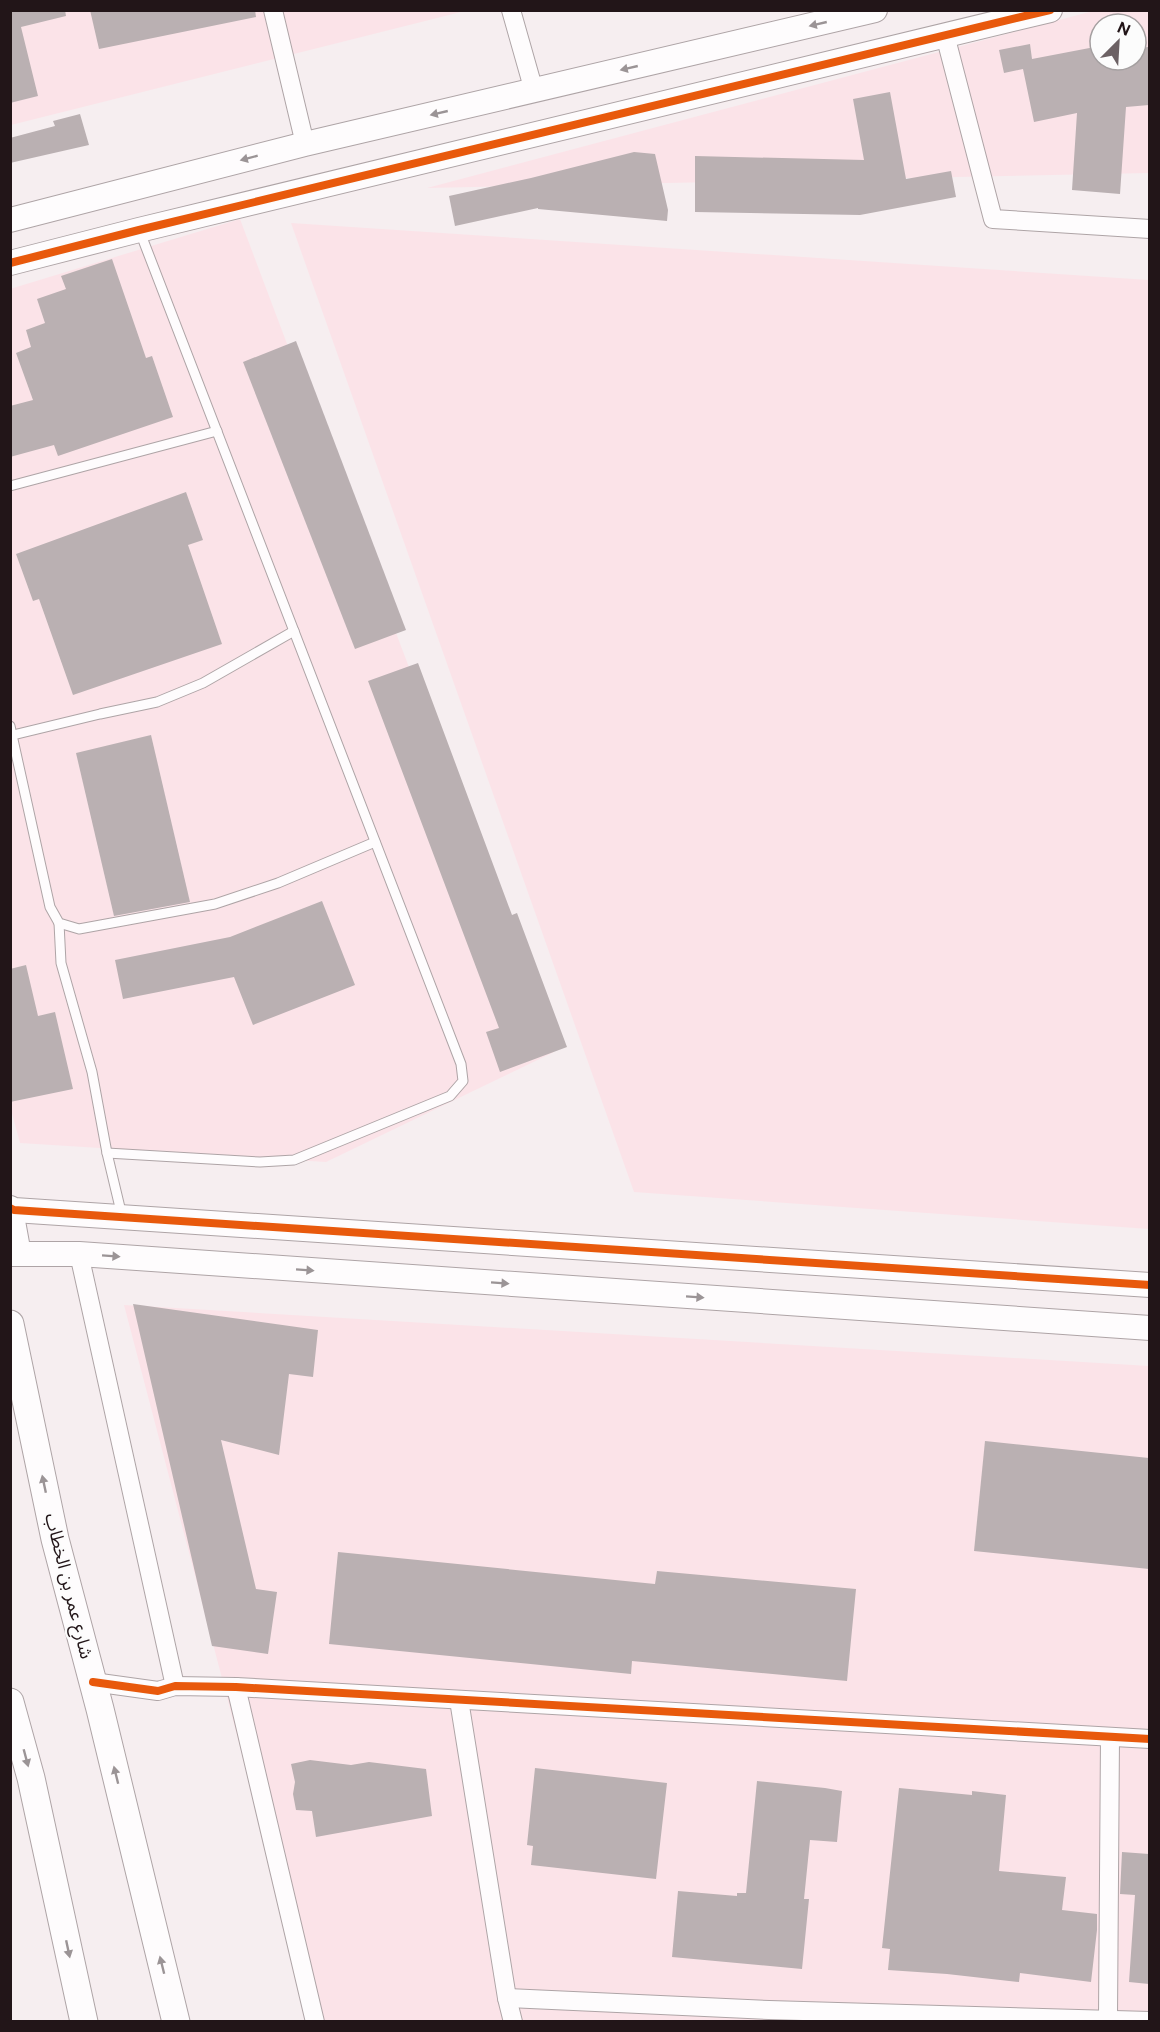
<svg xmlns="http://www.w3.org/2000/svg" width="1160" height="2032" font-family="Figtree,'Noto Sans Arabic',sans-serif">
  <style>
    .built { fill: #fbe3e8; fill-rule: evenodd }
    .building { fill: #bab0b2 }
    .lines { fill: none; stroke-linecap: round; stroke-linejoin: round }
    .lane-casing { stroke: #aea4a6; stroke-width: 11 }
    .street-casing { stroke: #aea4a6; stroke-width: 20 }
    .secondary-casing { stroke: #aea4a6; stroke-width: 26 }
    .primary-casing { stroke: #aea4a6; stroke-width: 29 }
    .lane { stroke: #fefcfd; stroke-width: 9 }
    .street { stroke: #fefcfd; stroke-width: 18 }
    .secondary { stroke: #fefcfd; stroke-width: 24 }
    .primary { stroke: #fefcfd; stroke-width: 27 }
    .cycleway-casing { stroke: #fcfcfc; stroke-width: 11 }
    .cycleway { stroke: #e8590c; stroke-width: 8 }
    .oneway { fill: #9b9496 }
    .labels { text-anchor: middle; stroke-width: 4.5; stroke-linejoin: round; paint-order: stroke }
    .street-label { font-size: 18px; fill: #221518; stroke: #fcfcfc }
  </style>
  <rect width="100%" height="100%" fill="#f6eef0"/>
  <g class="built">
    <polygon points="11,11 465,11 11,125"/>
    <path d="M1093 11H1149V173L427 188ZM1100 24H1136V60H1100Z"/>
    <polygon points="240,219 554,1052 326,1162 20,1143 10,1106 10,289"/>
    <polygon points="291,223 1149,280 1149,1229 634,1192"/>
    <polygon points="124,1305 1149,1366 1149,2021 312,2021"/>
  </g>
  <g class="building">
    <polygon points="10,10 65,10 66,16 21,27 38,96 10,103"/>
    <polygon points="90,10 255,10 256,17 99,49"/>
    <polygon points="1030,44 1032,59 1100,46 1100,60 1136,60 1136,48 1149,47 1149,105 1126,107 1120,194 1072,190 1077,113 1034,122 1023,69 1004,73 999,50"/>
    <polygon points="890,92 906,179 951,171 956,197 860,215 695,212 695,156 864,160 853,99"/>
    <polygon points="80,114 89,145 10,163 10,138 55,126 53,121"/>
    <polygon points="634,152 655,154 668,210 667,221 538,209 538,208 455,226 449,196 531,178"/>
    <polygon points="112,259 146,358 152,356 173,417 58,456 54,445 10,457 10,406 33,400 16,353 31,347 26,330 45,323 37,299 66,289 61,276"/>
    <polygon points="296,341 406,630 355,649 243,362"/>
    <polygon points="186,492 203,540 188,545 222,644 73,695 39,599 33,601 16,554"/>
    <polygon points="418,663 512,915 517,913 567,1047 500,1072 486,1032 499,1028 368,681"/>
    <polygon points="151,735 190,902 114,916 76,753"/>
    <polygon points="322,901 355,985 253,1025 234,977 123,999 115,960 230,937"/>
    <polygon points="26,965 38,1016 55,1012 73,1089 10,1102 10,969"/>
    <polygon points="133,1304 318,1330 313,1377 289,1374 279,1455 221,1440 256,1589 277,1592 268,1654 212,1646"/>
    <polygon points="985,1441 1149,1458 1149,1569 974,1551"/>
    <polygon points="338,1552 655,1584 657,1571 856,1589 847,1681 632,1661 631,1674 329,1644"/>
    <polygon points="310,1760 351,1765 369,1762 426,1769 432,1816 316,1837 312,1811 296,1810 293,1794 295,1782 291,1764"/>
    <polygon points="535,1768 667,1783 656,1879 531,1865 533,1846 527,1845"/>
    <polygon points="757,1781 825,1788 842,1791 837,1842 810,1840 804,1899 809,1899 802,1969 672,1957 678,1891 737,1896 737,1893 746,1893"/>
    <polygon points="899,1788 972,1795 972,1791 1006,1795 999,1871 1066,1877 1062,1910 1097,1914 1097,1930 1091,1982 1020,1973 1019,1982 947,1974 888,1970 890,1949 882,1948"/>
    <polygon points="1122,1852 1149,1854 1149,1984 1129,1982 1135,1895 1120,1894"/>
  </g>
  <g class="lines">
    <defs>
      <g id="lane">
        <polyline points="10,486 217,431"/>
        <polyline points="10,726 50,907 59,923 79,929 215,904 278,883 375,842"/>
        <polyline points="13,735 100,714 157,702 203,683 294,631"/>
        <polyline points="59,923 61,963 92,1072 107,1153 122,1216"/>
        <polyline points="107,1153 260,1162 294,1160 450,1096 463,1081 461,1064 140,232"/>
      </g>
      <g id="street">
        <polyline points="273,10 305,144"/>
        <polyline points="511,10 534,91"/>
        <polyline points="945,35 993,219 1150,229"/>
        <polyline points="14,1210 22,1254"/>
        <polyline points="79,1254 175,1686"/>
        <polyline points="93,1682 158,1691 175,1686 236,1687 1150,1739"/>
        <polyline points="236,1687 315,2022"/>
        <polyline points="459,1700 507,1998 513,2022"/>
        <polyline points="507,1998 769,2010 1150,2021"/>
        <polyline points="1108,2018 1110,1737"/>
      </g>
      <g id="secondary">
        <polyline points="10,220 305,144 875,10"/>
        <polyline points="10,263 139,230 1050,10"/>
        <polyline points="10,1208 14,1210 1150,1285"/>
        <polyline points="10,1254 79,1254 1150,1328"/>
      </g>
      <g id="primary">
        <polyline points="10,1324 55,1539 100,1709 176,2022"/>
        <polyline points="10,1702 31,1778 84,2022"/>
      </g>
    </defs>
    <use href="#lane" class="lane-casing"/>
    <use href="#street" class="street-casing"/>
    <use href="#secondary" class="secondary-casing"/>
    <use href="#primary" class="primary-casing"/>
    <use href="#lane" class="lane"/>
    <use href="#street" class="street"/>
    <use href="#secondary" class="secondary"/>
    <use href="#primary" class="primary"/>
    <defs>
      <g id="cycleway">
        <polyline points="10,263 139,230 1050,10"/>
        <polyline points="10,1208 14,1210 1150,1285"/>
        <polyline points="93,1682 158,1691 175,1686 236,1687 1150,1739"/>
      </g>
    </defs>
    <use href="#cycleway" class="cycleway-casing"/>
    <use href="#cycleway" class="cycleway"/>
  </g>
  <defs><path id="oneway-solid" d="M-6-.8H1V-3.2L6.5 0L1 3.2V.8H-6Z" transform="scale(1.5)"/></defs>
  <g class="oneway">
    <use href="#oneway-solid" transform="translate(818 24) rotate(167)"/>
    <use href="#oneway-solid" transform="translate(629 68) rotate(167)"/>
    <use href="#oneway-solid" transform="translate(439 113) rotate(167)"/>
    <use href="#oneway-solid" transform="translate(249 158) rotate(165)"/>
    <use href="#oneway-solid" transform="translate(111 1256) rotate(4)"/>
    <use href="#oneway-solid" transform="translate(305 1270) rotate(4)"/>
    <use href="#oneway-solid" transform="translate(500 1283) rotate(4)"/>
    <use href="#oneway-solid" transform="translate(695 1297) rotate(4)"/>
    <use href="#oneway-solid" transform="translate(44 1484) rotate(-102)"/>
    <use href="#oneway-solid" transform="translate(26 1758) rotate(75)"/>
    <use href="#oneway-solid" transform="translate(116 1775) rotate(-104)"/>
    <use href="#oneway-solid" transform="translate(68 1949) rotate(78)"/>
    <use href="#oneway-solid" transform="translate(162 1965) rotate(-104)"/>
  </g>
  <g class="labels">
    <g class="street-label">
      <text transform="translate(69 1586) rotate(76)" y="6">شارع عمر بن الخطاب</text>
    </g>
  </g>
  <rect width="1160" height="2032" fill="none" stroke="#221518" stroke-width="24"/>
  <g transform="translate(1118 42) rotate(24)"><circle r="28" fill="#fcfcfc" stroke="#a5a0a1" stroke-width="1.5"/>
  <path d="M0-4.5L10 22L0 15L-10 22Z" fill="#6c6164"/>
  <text y="-9" font-size="16" font-weight="bold" text-anchor="middle" fill="#221518">N</text>
  </g>
</svg>
